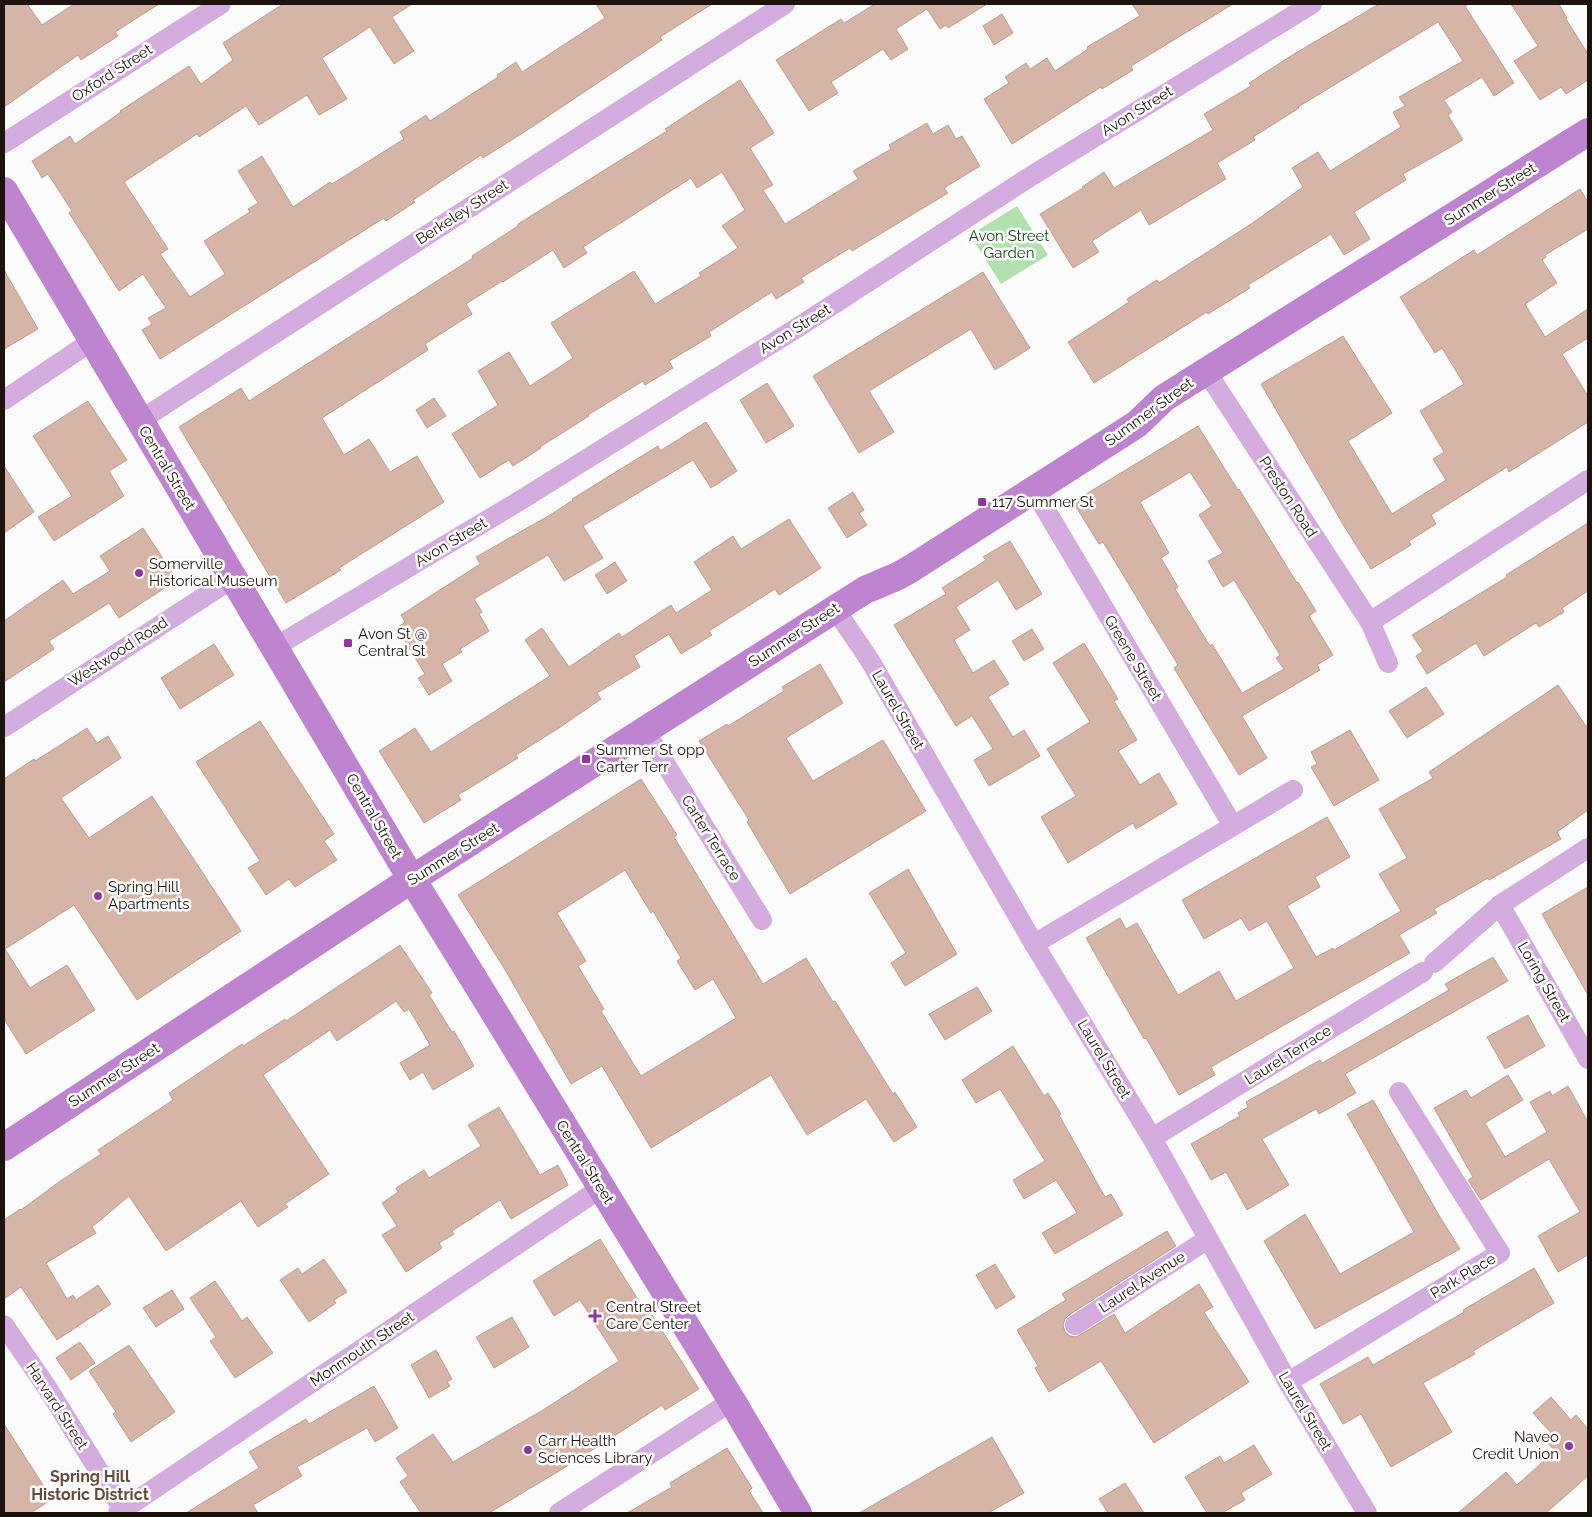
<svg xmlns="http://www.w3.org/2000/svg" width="1592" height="1517" font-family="Raleway,sans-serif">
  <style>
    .green { fill: #b0e1ae }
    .building { fill: #d6b4a6; stroke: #bf9e90; fill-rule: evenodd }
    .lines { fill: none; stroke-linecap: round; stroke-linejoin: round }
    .street { stroke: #d4acdf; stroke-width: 20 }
    .secondary { stroke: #bf84cf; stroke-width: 28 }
    .poi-dot { fill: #92349d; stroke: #fff; stroke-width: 2 }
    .labels { text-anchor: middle; stroke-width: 5; stroke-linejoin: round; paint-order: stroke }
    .street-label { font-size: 15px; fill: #1e120d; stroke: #fff }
    .park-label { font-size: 15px; fill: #174718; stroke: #fff }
    .poi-label { font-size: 15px; fill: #1e120d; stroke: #fff; text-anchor: start }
    .neighbourhood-label { font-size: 16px; font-weight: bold; fill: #674a3e; stroke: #fff }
  </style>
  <rect width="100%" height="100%" fill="#fbfbfb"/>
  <polygon class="green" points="1017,206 1048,255 1001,284 970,235"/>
  <g class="building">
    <polygon points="4,4 27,4 42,25 74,4 159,4 115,32 118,36 81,60 78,55 4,107"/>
    <polygon points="283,4 412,4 392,17 414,51 394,64 370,27 322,58 347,99 319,115 307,95 259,125 246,106 199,137 197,134 124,182 168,249 160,254 190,297 225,274 204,241 250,212 248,209 258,203 238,171 262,156 293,207 330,182 332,184 404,139 400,132 426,115 430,121 498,77 497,75 516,62 522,72 605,18 596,4 712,4 660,37 662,40 532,127 483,158 481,155 413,200 415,202 386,221 384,218 160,359 142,330 152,324 148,318 166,308 143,274 119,291 69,213 72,211 48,174 42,178 32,161 70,136 75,144 121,112 120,111 189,66 201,84 233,60 223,43"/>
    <polygon points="875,4 987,4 948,28 946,25 940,29 927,9 896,29 908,49 891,60 883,49 831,82 838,93 809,111 776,60 841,19 844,23"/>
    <polygon points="1132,4 1233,4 1131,66 1133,70 1102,89 1101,87 1012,144 984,99 1009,83 1005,77 1026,63 1030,69 1047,58 1055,71 1088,49 1087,47 1140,16"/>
    <polygon points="1379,4 1469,4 1465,6 1514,83 1494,96 1482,77 1444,100 1452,112 1448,115 1463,140 1403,174 1406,180 1354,212 1370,239 1344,255 1331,234 1248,285 1250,288 1208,314 1207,312 1094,383 1068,342 1129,302 1127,299 1157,280 1159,283 1251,224 1303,187 1292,168 1318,152 1330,171 1401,127 1393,112 1405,106 1399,97 1463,61 1438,22 1298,107 1299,108 1253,137 1255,140 1217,163 1226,179 1149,225 1141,210 1092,241 1099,252 1073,268 1040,214 1083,188 1082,187 1104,172 1114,188 1213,130 1204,114 1251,86 1249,83 1294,54"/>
    <polygon points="1511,4 1559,4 1567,18 1566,19 1588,54 1588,80 1566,94 1561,87 1540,100 1514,61 1538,46"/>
    <polygon points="1002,14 1013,33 994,45 983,26"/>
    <polygon points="740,80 774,133 750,148 773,185 763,190 785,224 858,179 853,171 891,149 889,145 927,123 933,134 948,125 956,139 962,136 980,166 944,188 948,193 852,251 850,248 801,278 804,282 776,299 772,292 709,332 711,336 669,361 673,368 645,385 643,381 588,415 589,416 540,447 541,448 513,466 509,460 480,478 452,434 498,405 478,371 509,352 530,386 573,358 551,323 634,271 655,304 701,276 699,273 738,248 722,226 745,210 722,172 697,188 691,178 583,247 587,253 564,268 553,250 503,282 502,281 466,304 472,314 425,344 428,350 322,418 344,455 369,439 390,472 417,456 444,502 339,568 341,570 286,603 179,427 241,388 249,401 473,258 472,256 518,226 518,224 667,131 665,129"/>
    <polygon points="1580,189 1588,202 1588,229 1545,255 1546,257 1542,260 1557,283 1525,304 1545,337 1588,309 1588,338 1562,354 1588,396 1588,422 1509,472 1507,467 1431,515 1436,524 1409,541 1411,545 1371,569 1344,526 1261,384 1343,336 1392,413 1348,441 1392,514 1446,480 1433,459 1444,452 1420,411 1464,384 1442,348 1435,353 1400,297 1474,250 1477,255"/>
    <polygon points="4,270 38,329 4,349"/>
    <polygon points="983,272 1030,348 995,370 971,329 869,391 894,432 859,453 813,376"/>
    <polygon points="767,383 794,426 766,443 740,400"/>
    <polygon points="434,398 446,416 427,428 416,410"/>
    <polygon points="88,401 127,460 109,471 124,496 54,541 38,517 72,496 33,436"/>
    <polygon points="706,422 737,471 711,488 693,460 583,526 603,558 564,581 548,555 474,599 482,612 479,614 489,631 460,649 462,652 442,664 452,681 429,695 418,678 425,674 397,628 405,622 401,615 480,564 476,557 550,515 573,500 572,499 658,446 660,451"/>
    <path d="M1198 426 1238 490 1239 489 1297 583 1298 582 1316 611 1309 616 1333 655 1317 665 1320 670 1242 716 1267 758 1239 775 1174 668 1178 665 1103 542 1099 544 1073 502ZM1190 472 1212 506 1199 515 1223 553 1208 561 1223 587 1234 580 1280 655 1276 658 1284 669 1242 693 1212 644 1210 646 1175 589 1178 587 1161 558 1169 553 1140 502Z"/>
    <polygon points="4,466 34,512 4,533"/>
    <polygon points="853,492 864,510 859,513 867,525 847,538 828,508"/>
    <polygon points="789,519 821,568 779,595 775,589 709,631 712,635 681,654 669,634 634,656 640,667 597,693 601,699 559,728 516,755 518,758 458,795 461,800 424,823 379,751 415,728 431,752 550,676 525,640 542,628 569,667 619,633 622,637 671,605 676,613 712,590 694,562 733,536 741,549"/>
    <polygon points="1588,523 1588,591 1562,608 1564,612 1539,627 1536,623 1484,656 1476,643 1427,674 1416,656 1423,651 1412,635 1507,577 1506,575"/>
    <polygon points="143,528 177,580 119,618 109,603 49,641 54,649 4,682 4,621 63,580 73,594 110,571 100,556"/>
    <polygon points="1010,541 1042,594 1016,610 998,580 956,607 970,630 954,640 973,673 994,660 1009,684 988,697 1013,737 1024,730 1040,756 989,786 974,760 993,749 972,716 956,726 894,625 946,594 942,588 986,560 983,557"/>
    <polygon points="615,562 627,581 607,594 595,575"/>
    <polygon points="1032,629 1044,649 1024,661 1012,641"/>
    <polygon points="1084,643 1118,699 1114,701 1137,740 1118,751 1140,785 1159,773 1177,804 1136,829 1133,823 1068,863 1041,817 1076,796 1047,749 1090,722 1053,663"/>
    <polygon points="214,644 234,675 180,709 161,678"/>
    <polygon points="820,664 843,703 786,738 813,781 883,740 926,811 790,894 747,822 749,820 699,741 727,724 728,726 784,691 782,687"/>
    <polygon points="1558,685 1588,729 1588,810 1557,832 1561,839 1489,880 1488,878 1434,909 1437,913 1399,935 1410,953 1211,1067 1215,1075 1179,1095 1146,1038 1144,1039 1086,938 1120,918 1126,929 1137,923 1178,995 1219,971 1236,1001 1294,968 1267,921 1249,931 1241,918 1204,939 1182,900 1327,817 1350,857 1315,877 1320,887 1287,906 1316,957 1333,948 1334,950 1401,911 1379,874 1407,858 1379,809 1433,778 1429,772"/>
    <polygon points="1426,687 1444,714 1407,738 1389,711"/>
    <polygon points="260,721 334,834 324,841 337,860 295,887 289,879 266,895 248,868 260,861 196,762"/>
    <polygon points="87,728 97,743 108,736 121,758 61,798 89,838 152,796 241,931 137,1000 74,905 5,949 30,988 67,965 95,1010 26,1054 4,1019 4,779 34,759 35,761"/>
    <polygon points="1350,730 1379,780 1334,806 1311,767 1317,764 1311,752"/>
    <path d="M641 779 677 835 674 837 763 984 806 958 833 1002 835 1001 893 1094 895 1092 917 1127 894 1142 866 1099 807 1135 771 1075 651 1148 602 1066 571 1084 504 968 458 895ZM625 870 651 913 653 911 681 958 677 961 695 990 713 979 736 1018 641 1076 601 1011 604 1009 578 966 586 961 557 913Z"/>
    <polygon points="908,869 957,954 905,986 891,963 906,953 869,893"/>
    <polygon points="1588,887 1588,995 1542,914"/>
    <polygon points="400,945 432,993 429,995 452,1032 454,1031 474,1066 433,1090 423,1072 410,1080 400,1063 430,1045 409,1009 404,1012 396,1001 337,1041 330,1030 263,1075 329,1174 285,1204 288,1207 258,1227 241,1201 166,1251 129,1196 92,1227 96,1233 46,1263 67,1299 73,1295 76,1300 98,1285 111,1304 57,1340 21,1287 4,1299 4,1220 20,1209 21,1210 59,1182 101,1154 98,1150 173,1100 169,1093 242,1044 243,1046 285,1019 286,1021"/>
    <polygon points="1493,957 1508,981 1345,1074 1356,1093 1319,1114 1316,1109 1262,1139 1289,1185 1247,1210 1226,1172 1211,1180 1191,1144 1240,1116 1238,1113 1248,1107 1246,1102 1320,1060 1322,1063 1449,990 1445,984"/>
    <polygon points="977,987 992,1011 945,1040 929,1014"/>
    <polygon points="1528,1015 1545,1046 1505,1069 1487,1037"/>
    <polygon points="1013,1046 1044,1096 1048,1093 1061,1114 1059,1115 1105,1197 1111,1194 1123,1215 1055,1254 1042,1233 1077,1213 1056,1180 1024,1199 1013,1180 1045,1161 1000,1089 976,1103 962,1080"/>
    <polygon points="1508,1075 1523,1100 1485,1123 1505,1157 1547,1132 1530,1102 1550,1091 1552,1096 1568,1086 1588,1122 1588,1255 1558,1272 1538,1236 1580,1212 1549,1159 1481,1200 1468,1180 1473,1177 1434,1108 1466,1090 1471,1098"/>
    <polygon points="1373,1100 1440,1217 1460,1249 1315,1329 1264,1241 1305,1214 1340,1274 1414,1232 1347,1114"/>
    <polygon points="499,1107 540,1175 558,1165 568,1185 511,1219 500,1200 452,1231 454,1234 439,1243 442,1248 406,1272 382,1235 397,1226 382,1203 398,1192 396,1188 424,1170 429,1178 481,1146 468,1125"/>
    <polygon points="1167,1231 1176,1246 1069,1315 1065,1319 1063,1325 1065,1332 1070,1336 1076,1337 1114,1314 1125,1333 1199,1284 1213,1307 1204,1312 1249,1382 1154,1443 1101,1361 1049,1392 1035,1368 1038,1366 1017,1330 1066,1300 1062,1294"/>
    <polygon points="600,1239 649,1317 652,1315 699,1389 665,1410 662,1405 574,1462 489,1513 421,1513 400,1482 408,1476 396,1458 433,1434 453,1462 543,1410 619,1361 580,1300 554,1316 533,1281"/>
    <polygon points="324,1259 347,1292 334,1300 336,1303 309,1322 280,1280 298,1268 302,1274"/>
    <polygon points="995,1264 1015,1297 996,1309 976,1275"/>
    <polygon points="1534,1268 1554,1303 1473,1351 1475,1354 1423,1383 1452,1432 1391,1467 1361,1414 1343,1424 1320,1384 1368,1357 1373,1365 1464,1312 1463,1310"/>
    <polygon points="215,1281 242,1321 247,1317 273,1353 235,1378 210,1341 216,1337 190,1298"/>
    <polygon points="172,1290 184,1309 156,1327 143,1308"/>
    <polygon points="512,1317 529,1347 494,1368 476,1337"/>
    <polygon points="80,1342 95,1363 71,1380 56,1358"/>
    <polygon points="129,1345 175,1412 131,1442 113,1414 116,1412 89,1371"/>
    <polygon points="436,1350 452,1379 447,1382 450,1386 429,1398 411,1365"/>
    <polygon points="374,1386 398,1428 375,1442 367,1428 297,1467 302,1476 253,1505 258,1513 186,1513 259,1468 249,1452 306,1419 309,1424"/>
    <polygon points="1551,1397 1571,1420 1576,1415 1588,1429 1588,1476 1546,1513 1458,1513 1506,1472 1517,1485 1555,1451 1546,1441 1553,1435 1533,1413"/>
    <polygon points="4,1424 52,1499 31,1513 4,1513"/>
    <polygon points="992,1437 1024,1493 988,1513 859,1513"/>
    <polygon points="1254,1445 1272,1474 1241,1493 1245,1500 1222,1513 1207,1513 1185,1477 1220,1456 1224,1463"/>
    <polygon points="727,1448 752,1488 749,1491 763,1513 627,1513 672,1487 670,1483"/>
    <polygon points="1125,1483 1144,1513 1108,1513 1099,1499"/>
  </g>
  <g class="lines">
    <g class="street">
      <polyline points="4,143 221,4"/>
      <polyline points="1206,371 1370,622 1588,480"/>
      <polyline points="4,400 92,341"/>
      <polyline points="139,421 785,4"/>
      <polyline points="1034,490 1233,826 1034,944"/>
      <polyline points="835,609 869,659 1034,944 1152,1138 1288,1382 1367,1513"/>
      <polyline points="1370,622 1388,663"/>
      <polyline points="275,647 516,503 800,326 1028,178 1312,4"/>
      <polyline points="4,727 233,578"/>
      <polyline points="645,731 762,920"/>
      <polyline points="1233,826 1293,790"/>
      <polyline points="1500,905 1588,1059"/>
      <polyline points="1434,963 1500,905 1588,848"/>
      <polyline points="1152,1138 1423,972"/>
      <polyline points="4,1325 48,1389 125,1513"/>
      <polyline points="1075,1325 1208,1239"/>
      <polyline points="1288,1382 1500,1253 1399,1092"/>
      <polyline points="118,1513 601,1188"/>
      <polyline points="559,1513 732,1401"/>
    </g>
    <g class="secondary">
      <polyline points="4,191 405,868 472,976 732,1401 798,1513"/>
      <polyline points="4,1147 412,879 865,590 898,576 912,568 1137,424 1164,398 1191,381 1588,132"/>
    </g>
  </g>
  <g class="poi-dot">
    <rect x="977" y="497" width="10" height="10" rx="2.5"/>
    <circle cx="139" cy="573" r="5"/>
    <rect x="343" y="638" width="10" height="10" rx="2.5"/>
    <rect x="581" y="754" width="10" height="10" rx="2.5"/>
    <circle cx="98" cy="896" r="5"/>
    <path d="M592.5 1308.5h5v5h5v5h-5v5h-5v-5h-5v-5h5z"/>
    <circle cx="1569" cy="1446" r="5"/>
    <circle cx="528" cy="1450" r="5"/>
  </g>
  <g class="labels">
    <g class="street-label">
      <text transform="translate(112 73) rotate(-33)" y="5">Oxford Street</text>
      <text transform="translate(1137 111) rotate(-32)" y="5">Avon Street</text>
      <text transform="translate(1490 194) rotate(-32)" y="5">Summer Street</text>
      <text transform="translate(462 212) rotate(-33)" y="5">Berkeley Street</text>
      <text transform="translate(795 329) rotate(-32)" y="5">Avon Street</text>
      <text transform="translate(1149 412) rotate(-36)" y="5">Summer Street</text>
      <text transform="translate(167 468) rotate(59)" y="5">Central Street</text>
      <text transform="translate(1288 497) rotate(57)" y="5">Preston Road</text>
      <text transform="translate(451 542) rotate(-31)" y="5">Avon Street</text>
      <text transform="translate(794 635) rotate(-33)" y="5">Summer Street</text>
      <text transform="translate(118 652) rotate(-33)" y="5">Westwood Road</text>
      <text transform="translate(1133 658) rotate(59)" y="5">Greene Street</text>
      <text transform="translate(898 710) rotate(60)" y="5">Laurel Street</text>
      <text transform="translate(374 816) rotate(60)" y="5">Central Street</text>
      <text transform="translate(711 838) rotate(58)" y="5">Carter Terrace</text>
      <text transform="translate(453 854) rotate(-32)" y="5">Summer Street</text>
      <text transform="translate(1544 982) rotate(60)" y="5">Loring Street</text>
      <text transform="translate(1288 1055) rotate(-32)" y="5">Laurel Terrace</text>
      <text transform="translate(1104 1059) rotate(59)" y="5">Laurel Street</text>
      <text transform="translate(114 1075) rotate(-33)" y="5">Summer Street</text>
      <text transform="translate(585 1162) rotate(58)" y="5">Central Street</text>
      <text transform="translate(1463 1276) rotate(-31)" y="5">Park Place</text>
      <text transform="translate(1142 1282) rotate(-33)" y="5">Laurel Avenue</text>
      <text transform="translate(362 1349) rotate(-34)" y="5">Monmouth Street</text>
      <text transform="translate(57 1406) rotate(57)" y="5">Harvard Street</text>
      <text transform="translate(1305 1411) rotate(59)" y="5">Laurel Street</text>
    </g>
    <g class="park-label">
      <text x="1009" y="241">Avon Street<tspan x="1009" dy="17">Garden</tspan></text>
    </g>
    <g class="poi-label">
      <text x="992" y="507">117 Summer St</text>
      <text x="149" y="569">Somerville<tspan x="149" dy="17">Historical Museum</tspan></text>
      <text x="358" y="639">Avon St @<tspan x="358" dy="17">Central St</tspan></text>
      <text x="596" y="755">Summer St opp<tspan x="596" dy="17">Carter Terr</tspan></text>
      <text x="108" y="892">Spring Hill<tspan x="108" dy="17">Apartments</tspan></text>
      <text x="606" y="1312">Central Street<tspan x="606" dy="17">Care Center</tspan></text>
      <text x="1559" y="1442" text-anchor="end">Naveo<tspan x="1559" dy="17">Credit Union</tspan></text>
      <text x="538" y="1446">Carr Health<tspan x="538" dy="17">Sciences Library</tspan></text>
    </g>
    <g class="neighbourhood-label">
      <text x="90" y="1482">Spring Hill<tspan x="90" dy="18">Historic District</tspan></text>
    </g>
  </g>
  <rect width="1592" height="1517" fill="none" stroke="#1e120d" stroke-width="10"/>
</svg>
